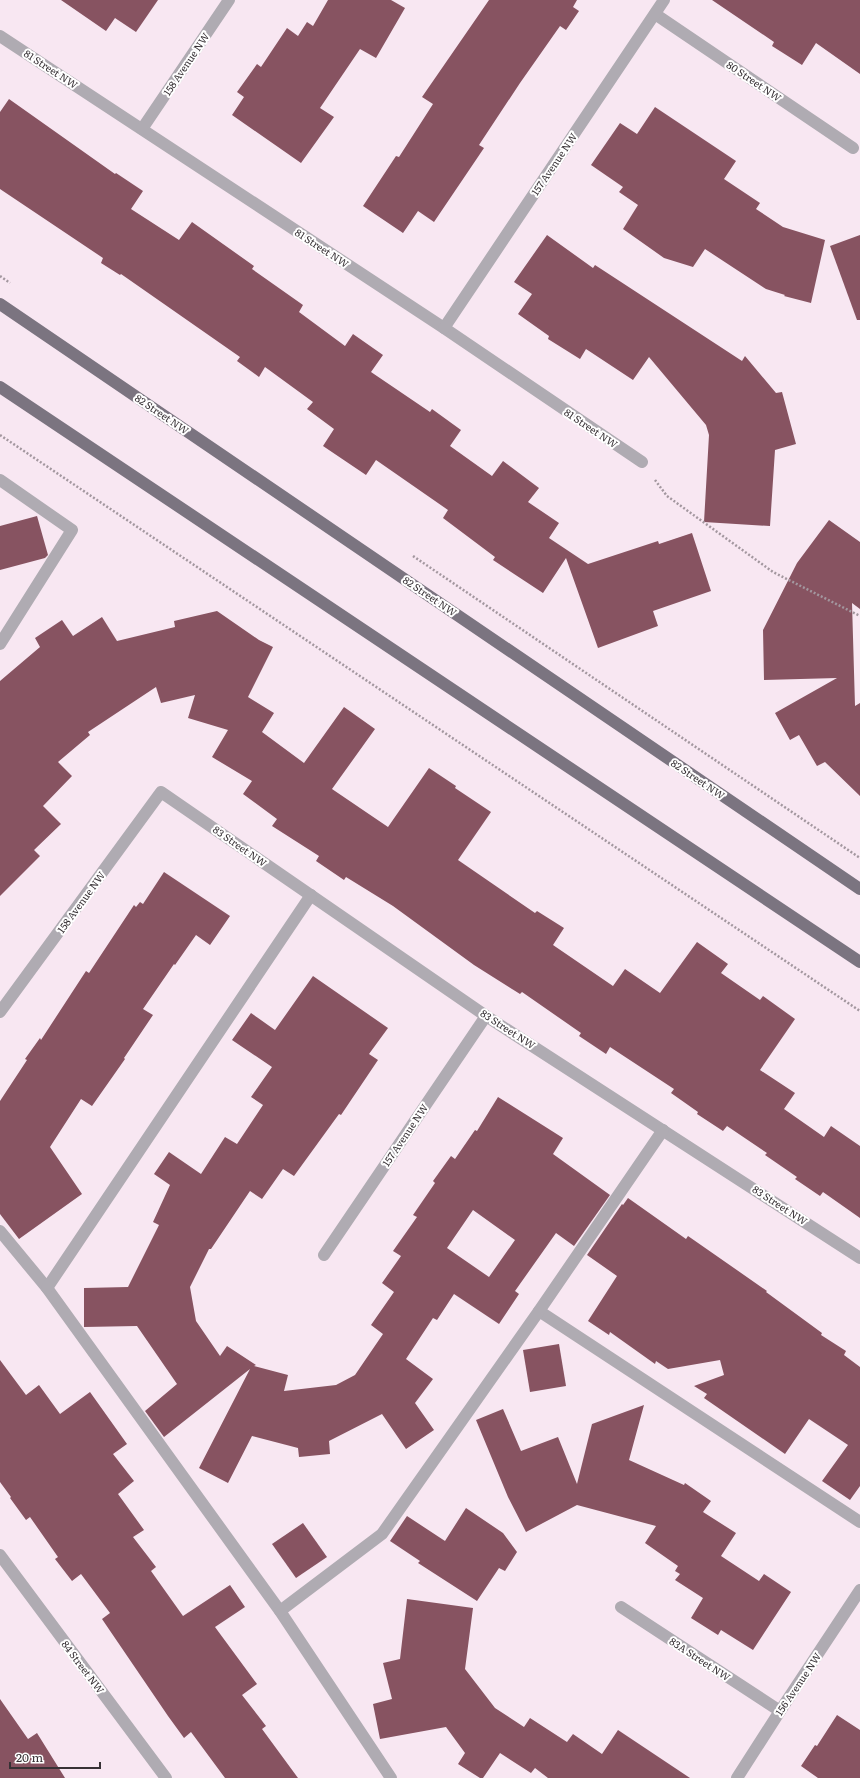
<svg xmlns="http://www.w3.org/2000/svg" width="860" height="1778" font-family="Literata,serif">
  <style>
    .building { fill: #875361; fill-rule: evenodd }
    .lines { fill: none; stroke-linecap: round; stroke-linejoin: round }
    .path { stroke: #a3979f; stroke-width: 2.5; stroke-dasharray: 2 2; stroke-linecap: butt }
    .minor { stroke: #afabb2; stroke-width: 12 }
    .major { stroke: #7b7480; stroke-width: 12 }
    .labels { text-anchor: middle; stroke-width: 4; stroke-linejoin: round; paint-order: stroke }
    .street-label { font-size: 10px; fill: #373135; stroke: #fff }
  </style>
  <rect width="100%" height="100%" fill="#f8e7f2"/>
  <g class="building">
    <polygon points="61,0 158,0 136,32 115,18 106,31"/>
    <polygon points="328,0 391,0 405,8 376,58 360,49 320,108 334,117 301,163 232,115 244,97 237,92 257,64 261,67 287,28 298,36 307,22 313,26"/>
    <polygon points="489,0 577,0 573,7 579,11 566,30 560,26 520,83 479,145 484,148 434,222 418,211 403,233 363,206 396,156 399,157 433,104 422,97"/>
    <polygon points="712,0 860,0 860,74 816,43 802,65 772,46 774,42"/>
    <polygon points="9,99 115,174 116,173 143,191 131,209 179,240 192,222 254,266 252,269 303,305 299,312 345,346 353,334 383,355 371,372 430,412 432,409 461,430 450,446 492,476 503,461 539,488 528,502 559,523 549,538 588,564 658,541 659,544 692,533 711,591 653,611 658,626 598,648 566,558 543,593 493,560 495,557 443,518 448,510 376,460 366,475 323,446 334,429 307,409 313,402 265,367 259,377 237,361 240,357 121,274 120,275 101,263 103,258 0,189 0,112"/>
    <polygon points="655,107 736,161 724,179 760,203 756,209 783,227 825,240 811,303 784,296 785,295 766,289 705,249 693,267 664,258 623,229 638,205 619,192 623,187 591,165 620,123 637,134"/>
    <polygon points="547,235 593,268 595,265 742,361 745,356 776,393 782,392 796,444 775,450 770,526 704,522 709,435 706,425 649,357 633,380 586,349 580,359 548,339 549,336 518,314 532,294 514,282"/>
    <polygon points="860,235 860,320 857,320 830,246"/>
    <polygon points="37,516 48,555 45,558 0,570 0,526"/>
    <polygon points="829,520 860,542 860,609 852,603 855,706 860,703 860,796 825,762 817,766 799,735 790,740 775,713 837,678 764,680 763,630 797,563"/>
    <polygon points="217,611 259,640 273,647 248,697 274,713 262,732 304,763 344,707 375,729 332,789 388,827 429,768 456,786 455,788 491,812 458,860 535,913 537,911 564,928 553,945 613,986 625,969 660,993 697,942 728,964 721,973 760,1000 763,996 795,1019 760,1070 795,1093 784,1109 824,1137 831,1126 860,1146 860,1218 823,1192 820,1196 795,1179 797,1177 765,1155 767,1153 727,1126 723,1131 697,1114 698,1112 671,1093 674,1089 610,1047 606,1054 579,1036 581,1033 522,992 520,994 474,965 393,906 346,877 344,880 316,861 319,856 272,826 277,819 243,794 252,781 212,757 228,730 188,718 195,695 161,703 156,687 88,732 90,735 58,762 72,776 43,806 61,824 34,850 40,856 0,896 0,681 40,647 35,638 62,620 73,636 102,617 117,641 175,627 174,621"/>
    <polygon points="164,872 230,916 210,945 196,935 175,965 174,964 143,1009 153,1015 124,1058 125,1059 92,1106 81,1099 50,1147 82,1194 19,1239 0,1214 0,1101 27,1060 25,1059 40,1038 41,1040 86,971 89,973 134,905 136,907 140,902 143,904"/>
    <path d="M313 976 388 1028 369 1054 378 1060 341 1115 339 1114 294 1176 283 1169 262 1199 250 1191 211 1249H209L190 1287 196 1321 220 1356 227 1346 256 1365 254 1366 288 1375 284 1391 336 1385 355 1375 383 1334 371 1325 394 1292 382 1283 401 1256 393 1251 417 1217 413 1215 435 1183 433 1181 451 1156 455 1159 475 1130 477 1131 498 1097 563 1138 553 1154 610 1195 574 1246 556 1233 515 1291 519 1294 499 1324 454 1294 437 1320 433 1318 406 1359 433 1379 415 1403 434 1430 406 1449 382 1414 329 1441 330 1454 299 1457 298 1448 252 1436 228 1483 199 1468 250 1369 164 1437 145 1411 177 1384 137 1326 84 1327V1288L128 1287 159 1225 153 1222 170 1185 154 1174 169 1152 201 1174 225 1137 237 1144 263 1105 251 1097 272 1067 232 1040 251 1013 275 1030ZM473 1210 515 1240 489 1277 447 1248Z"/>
    <polygon points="628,1198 686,1239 688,1236 767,1291 766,1292 822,1333 821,1335 846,1351 844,1355 860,1367 860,1486 850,1500 822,1481 848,1445 809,1419 785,1454 704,1398 707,1394 694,1386 724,1375 720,1360 668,1369 656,1361 655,1364 610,1332 609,1335 588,1321 617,1276 587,1255 622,1204 623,1205"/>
    <polygon points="559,1344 566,1386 530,1392 523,1350"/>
    <polygon points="0,1360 26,1395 39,1385 60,1414 90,1392 127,1444 113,1454 134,1481 118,1494 144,1530 133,1537 156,1567 151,1571 183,1616 230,1585 245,1607 215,1627 257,1684 242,1695 266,1726 262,1729 298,1778 225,1778 191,1732 184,1738 168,1716 102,1619 110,1613 81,1574 72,1581 55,1559 58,1557 30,1517 26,1520 10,1498 11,1497 0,1482"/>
    <polygon points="644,1405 629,1460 684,1485 685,1483 711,1501 703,1512 736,1533 721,1556 759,1581 764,1574 791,1592 753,1650 721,1630 718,1635 691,1618 703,1598 675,1580 680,1574 675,1571 678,1566 645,1543 656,1526 577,1505 526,1532 508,1497 476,1420 503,1409 521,1451 558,1437 577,1484 592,1424"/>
    <polygon points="466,1508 503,1533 517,1552 505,1571 499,1568 477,1601 418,1563 420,1561 390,1541 407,1516 445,1541"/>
    <polygon points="303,1523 327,1557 296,1578 272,1544"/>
    <polygon points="407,1599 473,1608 465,1669 495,1708 524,1727 530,1718 567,1742 573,1734 602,1754 618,1730 690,1778 548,1778 535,1768 531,1773 500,1753 483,1778 480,1778 458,1764 465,1753 446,1727 380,1739 373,1704 392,1699 383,1663 400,1659"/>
    <polygon points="0,1699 28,1739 37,1733 65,1778 0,1778"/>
    <polygon points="837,1715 860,1730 860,1778 818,1778 801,1766 815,1745 817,1746"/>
  </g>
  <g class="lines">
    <g class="path">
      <polyline points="0,276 10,283"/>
      <polyline points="0,435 860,1011"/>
      <polyline points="655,480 667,496 773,572 860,616"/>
      <polyline points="413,556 860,858"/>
    </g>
    <g class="minor">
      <polyline points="655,14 853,148"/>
      <polyline points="0,36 444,328 642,462"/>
      <polyline points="142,129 229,0"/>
      <polyline points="444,328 664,0"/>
      <polyline points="0,480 72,530 0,644"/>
      <polyline points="0,1012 161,792 486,1016 860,1258"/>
      <polyline points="0,1231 47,1288 280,1611 391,1778"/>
      <polyline points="324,1255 486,1016"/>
      <polyline points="47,1288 311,895"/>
      <polyline points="539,1311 860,1522"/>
      <polyline points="0,1555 166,1778"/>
      <polyline points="621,1607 780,1711"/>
      <polyline points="280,1611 382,1534 539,1311 663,1130"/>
      <polyline points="737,1778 780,1711 860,1590"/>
    </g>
    <g class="major">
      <polyline points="0,304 860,889"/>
      <polyline points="0,387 860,962"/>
    </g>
  </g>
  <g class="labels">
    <g class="street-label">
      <text transform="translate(186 64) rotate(-56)" y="4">158 Avenue NW</text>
      <text transform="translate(51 69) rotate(33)" y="4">81 Street NW</text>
      <text transform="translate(754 81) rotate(34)" y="4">80 Street NW</text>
      <text transform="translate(554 164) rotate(-56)" y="4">157 Avenue NW</text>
      <text transform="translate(322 248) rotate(33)" y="4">81 Street NW</text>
      <text transform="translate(162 414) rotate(34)" y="4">82 Street NW</text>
      <text transform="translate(591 428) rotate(34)" y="4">81 Street NW</text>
      <text transform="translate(430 596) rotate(34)" y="4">82 Street NW</text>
      <text transform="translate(698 779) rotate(34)" y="4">82 Street NW</text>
      <text transform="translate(240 846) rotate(35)" y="4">83 Street NW</text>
      <text transform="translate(81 902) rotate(-54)" y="4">158 Avenue NW</text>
      <text transform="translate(508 1029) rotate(33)" y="4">83 Street NW</text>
      <text transform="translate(405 1135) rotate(-56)" y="4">157 Avenue NW</text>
      <text transform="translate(780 1205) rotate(33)" y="4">83 Street NW</text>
      <text transform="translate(700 1659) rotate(33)" y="4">83A Street NW</text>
      <text transform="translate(83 1667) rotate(53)" y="4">84 Street NW</text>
      <text transform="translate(798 1684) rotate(-56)" y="4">156 Avenue NW</text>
    </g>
  </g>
  <path d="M10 1762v6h90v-6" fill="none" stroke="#373135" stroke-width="2"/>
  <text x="16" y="1762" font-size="12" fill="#373135" stroke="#ffffff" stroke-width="3" paint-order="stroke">20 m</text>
</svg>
